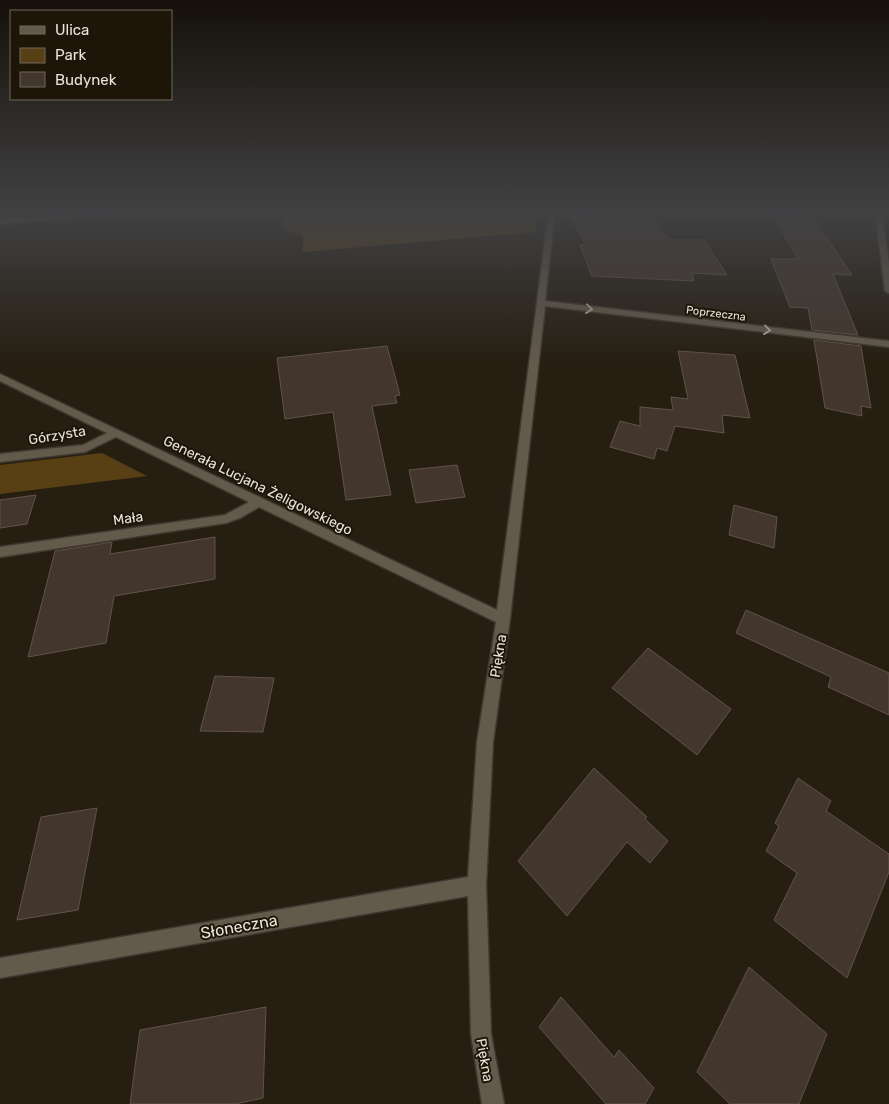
<svg xmlns="http://www.w3.org/2000/svg" width="889" height="1104" font-family="Rubik,sans-serif">
  <style>
    .green { fill: #584014 }
    .building { fill: #43362c; stroke: #625349 }
    .lines { fill: none; stroke-linecap: round; stroke-linejoin: round }
    .minor-casing { stroke: #3f3831; stroke-width: 3 }
    .minor { fill: #635a4b; fill-rule: evenodd }
    .oneway { stroke: #ada69a }
    .labels { text-anchor: middle; stroke-width: 4; stroke-linejoin: round; paint-order: stroke }
    .far-street-label { font-size: 11px; fill: #e9e4db; stroke: #1c1508 }
    .street-label { font-size: 14px; fill: #e9e4db; stroke: #1c1508 }
    .near-street-label { font-size: 16px; fill: #e9e4db; stroke: #1c1508 }
  </style>
  <rect width="100%" height="100%" fill="#261e11"/>
  <g class="green">
    <polygon points="281,210 443,210 446,216 538,210 535,232 303,252 303,236 285,231"/>
    <polygon points="102,453 147,476 0,494 0,465"/>
  </g>
  <g class="building">
    <polygon points="770,210 804,210 810,219 814,219 852,275 833,274 858,335 812,330 808,308 790,307 771,259 798,259"/>
    <polygon points="647,212 669,240 704,240 727,275 692,273 694,281 592,276 580,245 586,245 570,216"/>
    <polygon points="814,340 861,346 871,408 861,406 862,416 825,408"/>
    <polygon points="387,346 400,395 395,396 397,403 372,406 391,495 346,500 333,412 285,419 277,358"/>
    <polygon points="678,351 735,355 750,418 722,415 724,433 675,426 667,451 657,448 654,459 610,447 620,421 640,426 640,407 673,410 671,397 688,399"/>
    <polygon points="457,465 465,497 416,503 409,470"/>
    <polygon points="36,495 27,524 0,528 0,500"/>
    <polygon points="734,505 777,517 774,548 729,535"/>
    <polygon points="215,537 215,579 114,596 106,643 28,657 55,551 112,542 110,554"/>
    <polygon points="746,610 889,673 889,715 828,687 831,677 736,633"/>
    <polygon points="648,648 731,709 697,755 612,688"/>
    <polygon points="215,676 274,678 263,732 200,731"/>
    <polygon points="594,768 647,817 645,819 668,841 650,863 627,842 567,916 518,861"/>
    <polygon points="798,778 831,801 826,811 889,854 889,872 847,978 774,920 797,873 766,851 779,826 775,823"/>
    <polygon points="97,808 78,910 17,920 41,817"/>
    <polygon points="749,967 827,1034 799,1104 730,1104 697,1072"/>
    <polygon points="561,997 614,1057 619,1050 654,1088 645,1104 606,1104 539,1027"/>
    <polygon points="266,1007 263,1098 235,1104 130,1104 140,1030"/>
  </g>
  <g class="lines">
    <defs>
      <g id="minor">
        <polygon points="549,210 555,210 545,301 889,341 889,347 545,306 510,619 493,742 486,885 491,1034 504,1104 482,1104 471,1034 468,896 0,978 0,958 468,877 477,742 496,622 259,507 240,518 226,523 0,557 0,547 225,515 249,502 116,437 85,452 0,462 0,454 83,445 107,433 0,381 0,374 497,610"/>
        <polygon points="875,210 881,210 889,263 889,293 885,291"/>
        <polygon points="103,212 106,214 105,215 0,224 0,220"/>
      </g>
    </defs>
    <use href="#minor" class="minor-casing"/>
    <use href="#minor" class="minor"/>
  </g>
  <defs><path id="oneway-chevron" d="M-2-3.5L2.5 0L-2 3.5" fill="none" stroke-width="1.6" stroke-linecap="round" stroke-linejoin="round" transform="scale(1.25)"/></defs>
  <g class="oneway">
    <use href="#oneway-chevron" transform="translate(589 309) rotate(7)"/>
    <use href="#oneway-chevron" transform="translate(767 330) rotate(7)"/>
  </g>
  <linearGradient id="sky" x2="0" y2="1"><stop stop-color="#151009"/><stop offset="0.58" stop-color="#414143"/><stop offset="1" stop-color="#414143" stop-opacity="0"/></linearGradient>
  <rect width="889" height="364" fill="url(#sky)"/>
  <g class="labels">
    <g class="far-street-label">
      <text transform="translate(716 313) rotate(7)" y="4">Poprzeczna</text>
    </g>
    <g class="street-label">
      <text transform="translate(57 435) rotate(-9)" y="5">Górzysta</text>
      <text transform="translate(258 485) rotate(26)" y="5">Generała Lucjana Żeligowskiego</text>
      <text transform="translate(128 518) rotate(-8)" y="5">Mała</text>
      <text transform="translate(498 656) rotate(-81)" y="5">Piękna</text>
      <text transform="translate(485 1060) rotate(80)" y="5">Piękna</text>
    </g>
    <g class="near-street-label">
      <text transform="translate(239 926) rotate(-10)" y="6">Słoneczna</text>
    </g>
  </g>
  <rect x="10" y="10" width="162" height="90" fill="#1c1508" stroke="#6e685c"/>
  <rect x="20" y="26" width="25" height="8" fill="#635a4b" stroke="#6e685c"/>
  <text x="55" y="35" font-size="15" fill="#e9e4db">Ulica</text>
  <rect x="20" y="48" width="25" height="15" fill="#584014" stroke="#6e685c"/>
  <text x="55" y="60" font-size="15" fill="#e9e4db">Park</text>
  <rect x="20" y="72" width="25" height="15" fill="#43362c" stroke="#6e685c"/>
  <text x="55" y="85" font-size="15" fill="#e9e4db">Budynek</text>
</svg>
